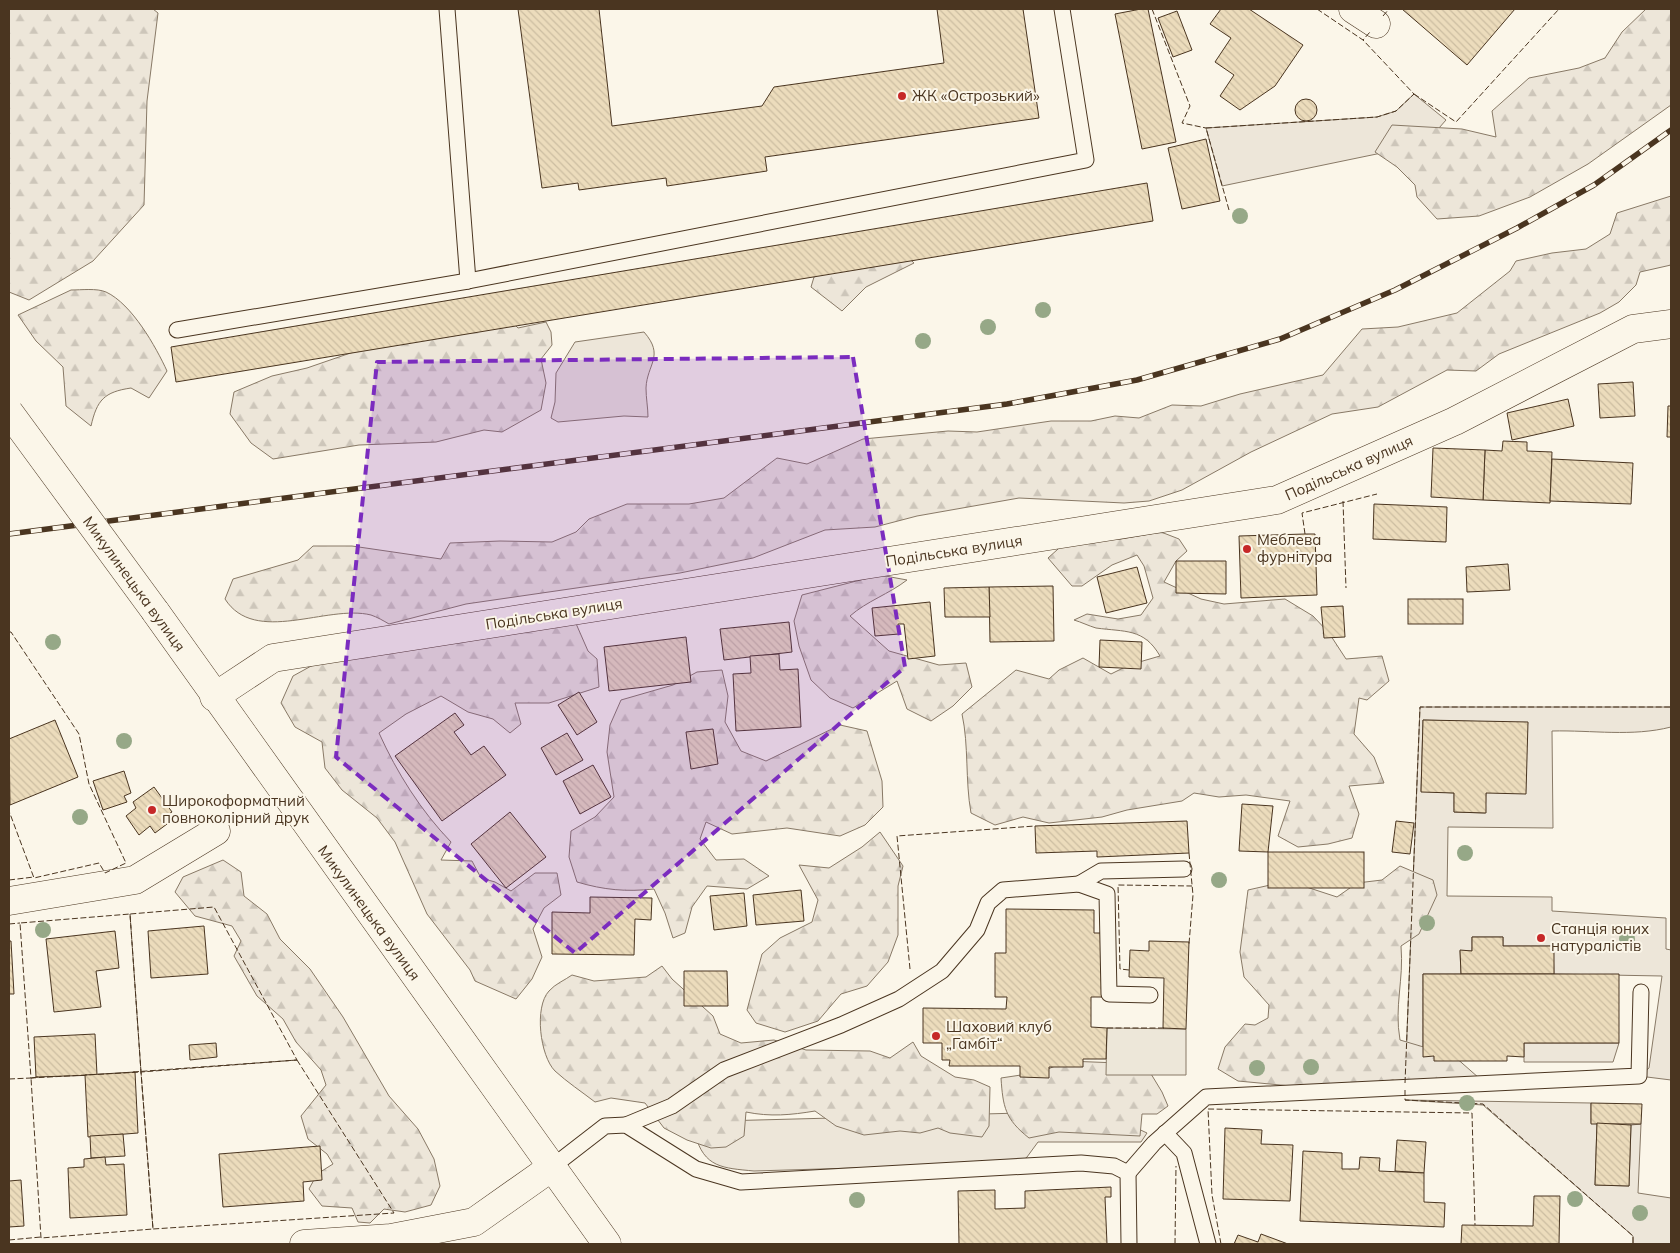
<svg xmlns="http://www.w3.org/2000/svg" width="1680" height="1253" font-family="Mulish,sans-serif">
  <style>
    .green { fill: #ede6d9; stroke: #887966; fill-rule: evenodd }
    .forest { fill: url(#forest-firs); stroke: #887966 }
    .parking { fill: #ede7d9; stroke: #887966 }
    .building { fill: url(#building-back-hatch); stroke: #4a3520 }
    .lines { fill: none; stroke-linecap: round; stroke-linejoin: round }
    .service-casing { stroke: #4a3520; stroke-width: 17 }
    .minor-casing { stroke: #4a3520; stroke-width: 29 }
    .secondary-casing { stroke: #4a3520; stroke-width: 29 }
    .service { stroke: #fbf6e9; stroke-width: 15 }
    .minor { stroke: #fbf6e9; stroke-width: 28 }
    .secondary { stroke: #fbf6e9; stroke-width: 28 }
    .rail-casing { stroke: #4a3520; stroke-width: 5.5 }
    .rail { stroke: #fbf6e9; stroke-width: 4; stroke-dasharray: 11; stroke-linecap: butt }
    .secondary-bridge-casing { stroke: #4a3520; stroke-width: 29; stroke-linecap: butt }
    .secondary-bridge { stroke: #fbf6e9; stroke-width: 28 }
    .fence { stroke: #4a3520; stroke-width: 1; stroke-dasharray: 6 2.5; stroke-linecap: butt }
    .tree { fill: #96a887 }
    .marked { fill: #7b2cbf; fill-opacity: 0.2; stroke: #7b2cbf; stroke-width: 4; stroke-dasharray: 10 6; stroke-linejoin: round }
    .poi-dot { fill: #c62828; stroke: #fbf6e9; stroke-width: 2 }
    .labels { text-anchor: middle; stroke-width: 4; stroke-linejoin: round; paint-order: stroke }
    .poi-label { font-size: 15px; fill: #4a3520; stroke: #fbf6e9; text-anchor: start }
    .street-label { font-size: 15px; fill: #4a3520; stroke: #fbf6e9 }
  </style>
  <defs>
    <pattern id="forest-firs" width="22" height="20" patternUnits="userSpaceOnUse" patternTransform="scale(1.25)"><rect width="22" height="20" fill="#ede6d9"/><path d="M5 1l3.5 6h-7zM16 11l3.5 6h-7z" fill="#cdc6ba"/></pattern>
    <pattern id="building-back-hatch" width="6" height="6" patternUnits="userSpaceOnUse" patternTransform="scale(1.25)"><rect width="6" height="6" fill="#ecdcbc"/><path d="M-1 5l2 2M0 0l6 6M5-1l2 2" fill="none" stroke="#ccbda1"/></pattern>
  </defs>
  <rect width="100%" height="100%" fill="#fbf6e9"/>
  <g class="green">
    <polygon points="1414,94 1446,120 1425,144 1222,186 1206,128 1377,117 1396,111"/>
    <path d="M644 332C665 356 647 364 646 388 646 398 648 408 648 417L624 416 558 422 551 418 555 402 556 373 575 342Z"/>
    <path d="M1420 707H1671V727C1632 737 1592 730 1552 731L1553 828 1448 827 1447 896 1552 897V911L1666 918V949L1671 950V1080L1639 1076 1649 1068 1662 976 1554 974 1553 946H1503V937H1472V951H1460L1461 974H1423V1057H1406ZM1423 720 1528 723 1486 793 1485 813 1454 812V793L1421 791Z"/>
    <polygon points="1524,1043 1619,1043 1613,1062 1524,1062"/>
    <polygon points="1405,1100 1591,1103 1591,1123 1597,1123 1595,1185 1629,1186 1631,1125 1641,1124 1638,1193 1671,1198 1671,1244 1633,1244 1633,1236 1483,1105"/>
    <path d="M1134 1110 1132 1126 1147 1133 1141 1142H1038L1027 1157 1020 1163 754 1171C723 1168 704 1168 695 1134L720 1121Z"/>
  </g>
  <g class="forest">
    <polygon points="9,9 153,9 158,13 147,101 144,205 93,261 29,300 9,292"/>
    <polygon points="1646,9 1671,9 1671,105 1588,164 1530,197 1479,216 1437,219 1417,197 1415,185 1397,167 1375,152 1392,125 1462,129 1496,137 1492,111 1529,78 1579,68 1605,58 1622,32"/>
    <path d="M1671 196V265L1640 272 1636 285 1619 302 1600 313 1499 354 1476 371 1447 370 1378 407 1332 414 1251 452 1182 490 1149 501 1124 503 1019 498 917 516 875 527 825 530 753 558 680 573 466 604 389 624C384 621 377 617 371 615 327 604 255 646 225 599L233 579 298 560 313 546H352L441 559 450 543 500 541 552 542 576 532 589 519 627 504H689L724 498 777 458 807 464 863 439 948 431 977 432 1051 421H1091L1115 416 1139 418 1172 405 1201 406 1240 394 1323 375 1362 329 1398 327 1457 313 1510 271 1516 261 1552 253 1586 249 1610 234 1617 213Z"/>
    <polygon points="897,247 914,263 866,287 842,311 811,287 814,277 829,268"/>
    <path d="M71 290C81 290 97 288 106 292 132 304 156 347 167 371L149 398 131 388C104 392 97 400 91 426L66 406 63 367 36 341 18 315Z"/>
    <polygon points="503,313 518,328 546,322 551,332 552,345 541,359 546,383 541,410 502,432 484,430 436,442 359,445 273,459 251,443 230,414 234,392 272,376 307,368 391,339"/>
    <path d="M1161 532 1179 539 1187 551 1176 561 1164 582 1201 599 1224 604 1285 599 1313 616 1329 633 1346 659 1382 656 1389 681 1367 700 1359 698 1354 734 1374 757 1384 783 1349 786 1359 814 1352 838 1328 844 1298 847 1278 836 1290 801 1246 795 1219 797 1194 793 1182 801 1127 810 1102 817 1049 823 1023 817 995 825 971 813C965 780 969 746 962 714L1016 670 1049 679 1059 670 1083 658 1111 674 1129 665 1160 656C1144 628 1125 632 1096 628 1089 626 1081 622 1074 620L1087 614 1118 619 1141 615 1153 598 1144 566 1137 555 1112 565 1082 586H1072L1048 558 1067 541 1121 539Z"/>
    <path d="M880 575 907 580C889 594 867 601 850 616L889 651 939 665 966 663 972 687 953 706 931 721 907 709 897 681 853 708 830 698 811 680 799 646 794 621 802 595Z"/>
    <path d="M574 619 588 651 597 659 599 687 549 703H515L521 724 510 733 493 719 468 712 441 696 406 714 379 733C397 773 421 811 451 842L441 860 472 861 481 878 495 882 511 891 535 873H557L561 895 544 908 533 929 542 957 532 979 516 999 475 981 470 970 427 914 395 842 377 818 342 790 325 768 322 742 295 727 281 703 293 676 313 665Z"/>
    <path d="M722 670 728 696 725 722 741 751 766 761 840 725 867 731 882 781 883 807 865 825 840 836 787 828 732 834 706 822 700 839 716 860 744 859 769 876 747 889 707 886 692 907 685 933 673 938 665 913 654 889C626 892 604 890 577 882L569 857 571 831 595 817 614 797 607 752 610 725 621 700 673 685 697 672Z"/>
    <polygon points="880,832 903,866 898,886 898,935 888,962 867,986 841,994 818,1021 785,1032 756,1023 747,1010 762,954 780,938 812,922 818,900 799,865 829,868 862,847"/>
    <polygon points="223,860 241,872 244,896 267,914 280,939 310,969 343,1017 389,1096 418,1129 434,1159 440,1186 431,1205 405,1212 384,1209 370,1223 358,1222 352,1208 322,1206 309,1189 317,1174 333,1164 327,1154 308,1139 301,1116 326,1085 321,1070 296,1042 283,1019 257,996 234,956 241,941 232,926 195,916 175,892 183,877"/>
    <path d="M1400 866 1433 880 1437 895 1419 934 1401 946C1404 980 1394 1006 1400 1040L1454 1056 1479 1078 1427 1090 1393 1080 1374 1083 1291 1086 1238 1081 1218 1069 1225 1047 1245 1024 1255 1025 1268 1018 1269 1005 1244 977 1240 952 1248 890 1288 881 1337 897 1357 883 1382 880Z"/>
    <path d="M662 966 672 979 713 1016 720 1034 741 1043 774 1040 806 1050 870 1051 890 1058 913 1042 921 1056 955 1077 974 1080 990 1087 989 1126 982 1137 950 1133 938 1128 920 1133 900 1131 864 1135 836 1126 815 1111C791 1115 770 1117 746 1112L744 1136 726 1147 711 1148 687 1140 664 1128 645 1103 611 1098 595 1102C582 1092 567 1082 555 1071 540 1056 534 1007 549 991 555 984 565 980 572 975L594 981 646 977Z"/>
    <path d="M1067 1061 1145 1064 1162 1092 1168 1106 1157 1114H1142L1140 1136 1059 1132 1029 1138C1005 1119 1003 1107 1001 1078L1041 1072Z"/>
  </g>
  <polygon class="parking" points="1107,1028 1186,1029 1186,1075 1106,1075"/>
  <g class="building">
    <polygon points="518,9 599,9 612,126 762,106 774,87 944,63 937,9 1023,9 1039,118 765,157 767,171 667,186 666,178 579,190 578,183 542,188"/>
    <polygon points="1141,9 1148,9 1176,142 1142,149 1115,14"/>
    <polygon points="1221,9 1249,9 1303,45 1275,86 1240,110 1220,96 1234,75 1215,62 1231,38 1210,24"/>
    <polygon points="1402,9 1515,9 1467,65"/>
    <polygon points="1177,11 1192,50 1173,57 1158,18"/>
    <circle cx="1306" cy="110" r="11"/>
    <polygon points="1206,139 1220,201 1182,209 1168,148"/>
    <polygon points="1147,183 1153,221 176,382 171,347"/>
    <polygon points="1633,382 1635,416 1600,418 1598,384"/>
    <polygon points="1568,399 1574,426 1512,440 1507,413"/>
    <polygon points="1668,406 1671,406 1671,437 1667,437"/>
    <polygon points="1503,441 1527,442 1527,451 1552,452 1550,503 1483,500 1485,450 1502,451"/>
    <polygon points="1433,448 1485,450 1483,500 1431,497"/>
    <polygon points="1552,459 1633,463 1631,504 1550,501"/>
    <polygon points="1374,504 1447,507 1446,542 1373,539"/>
    <polygon points="1305,534 1315,534 1317,595 1241,598 1239,536"/>
    <polygon points="1176,561 1226,561 1226,594 1176,593"/>
    <polygon points="1508,564 1510,590 1467,592 1466,567"/>
    <polygon points="1137,567 1147,603 1106,613 1097,577"/>
    <polygon points="1053,586 1054,641 990,642 989,587"/>
    <polygon points="989,587 990,617 945,617 944,588"/>
    <rect x="1408" y="599" width="55" height="25"/>
    <polygon points="930,602 935,656 908,659 904,624 898,624 899,634 875,636 872,608"/>
    <polygon points="1343,606 1345,637 1324,638 1321,607"/>
    <polygon points="789,622 792,652 724,660 720,629"/>
    <polygon points="686,637 691,682 609,691 604,647"/>
    <polygon points="1100,640 1142,642 1141,669 1099,667"/>
    <polygon points="779,654 780,670 798,669 801,727 736,731 733,674 751,673 750,656"/>
    <polygon points="579,692 597,722 577,735 558,705"/>
    <polygon points="455,713 464,725 454,732 471,755 484,746 506,775 442,821 395,756"/>
    <polygon points="55,720 78,777 10,805 9,739"/>
    <polygon points="1423,720 1528,722 1526,794 1486,793 1486,813 1454,812 1454,793 1421,792"/>
    <polygon points="713,729 718,764 691,769 686,732"/>
    <polygon points="567,733 583,760 556,775 541,748"/>
    <polygon points="593,765 611,797 580,814 563,781"/>
    <polygon points="124,771 131,793 124,796 127,802 103,810 93,781"/>
    <polygon points="154,787 172,812 167,815 171,821 155,833 150,826 139,835 126,816 136,808 133,802"/>
    <polygon points="1242,804 1273,806 1268,852 1239,851"/>
    <polygon points="510,812 546,857 506,888 471,844"/>
    <polygon points="1187,821 1189,853 1097,857 1097,851 1036,853 1035,826"/>
    <polygon points="1396,821 1414,823 1410,854 1392,852"/>
    <rect x="1268" y="852" width="96" height="36"/>
    <polygon points="801,890 804,921 756,925 753,895"/>
    <polygon points="744,893 747,926 714,930 710,896"/>
    <polygon points="590,897 652,898 651,920 635,919 634,955 552,954 552,912 590,913"/>
    <polygon points="1006,909 1094,910 1094,933 1103,933 1103,997 1091,997 1091,1027 1107,1028 1106,1059 1083,1059 1083,1067 1049,1067 1049,1078 1020,1077 1020,1066 949,1066 950,1060 942,1060 942,1043 923,1043 923,1008 1006,1009 1007,997 995,997 995,953 1006,953"/>
    <polygon points="204,926 208,974 151,978 148,931"/>
    <polygon points="115,931 119,968 96,971 101,1007 54,1012 46,939"/>
    <polygon points="1472,937 1503,937 1503,946 1554,946 1554,974 1461,974 1460,950 1472,951"/>
    <polygon points="9,941 11,941 14,994 9,994"/>
    <polygon points="1149,941 1189,942 1186,1029 1163,1028 1164,978 1129,977 1130,950 1149,951"/>
    <polygon points="684,971 727,971 728,1006 684,1006"/>
    <polygon points="1423,974 1619,974 1619,1043 1524,1043 1524,1057 1507,1056 1507,1061 1434,1061 1434,1056 1423,1057"/>
    <polygon points="95,1034 97,1075 36,1077 34,1037"/>
    <polygon points="216,1043 217,1057 190,1060 189,1045"/>
    <polygon points="135,1072 138,1133 88,1137 85,1075"/>
    <polygon points="1591,1103 1642,1104 1641,1124 1591,1124"/>
    <polygon points="1597,1123 1631,1125 1629,1186 1595,1185"/>
    <polygon points="1225,1128 1262,1130 1261,1144 1293,1145 1290,1201 1223,1199"/>
    <polygon points="123,1134 125,1156 91,1158 90,1136"/>
    <polygon points="1397,1140 1426,1142 1424,1173 1395,1171"/>
    <polygon points="320,1146 322,1180 303,1182 304,1201 223,1207 219,1154"/>
    <polygon points="1303,1151 1342,1153 1342,1169 1359,1169 1360,1157 1380,1158 1379,1171 1424,1173 1424,1202 1445,1203 1444,1227 1300,1221"/>
    <polygon points="105,1157 106,1165 124,1164 127,1215 70,1218 68,1168 84,1167 84,1159"/>
    <polygon points="21,1180 24,1226 9,1227 9,1181"/>
    <polygon points="1111,1187 1111,1197 1105,1197 1107,1244 959,1244 958,1191 995,1190 995,1209 1025,1208 1025,1191"/>
    <polygon points="1534,1196 1560,1196 1559,1244 1461,1244 1462,1225 1533,1226"/>
    <polygon points="1261,1234 1288,1244 1234,1244 1238,1235 1258,1242"/>
  </g>
  <g class="lines">
    <defs>
      <g id="service">
        <polyline points="447,9 468,281"/>
        <polyline points="177,330 468,281 1086,160 1062,9"/>
        <polyline points="1079,884 1101,871 1184,869"/>
        <polyline points="626,1125 672,1106 724,1070 841,1025 899,999 942,971 977,930 988,903 1003,890 1079,884 1107,894 1109,994 1150,995"/>
        <polyline points="1165,1133 1184,1153 1208,1244"/>
        <polyline points="552,1167 605,1126 626,1125 696,1169 741,1182 1081,1163 1114,1166 1128,1173 1129,1244"/>
        <polyline points="1128,1173 1154,1143 1206,1097 1639,1076 1641,992"/>
      </g>
      <g id="minor">
        <polyline points="1353,9 1376,24"/>
        <polyline points="214,697 273,658 1277,500 1455,421 1633,329 1671,324"/>
        <polyline points="9,901 135,880 216,831"/>
        <polyline points="304,1244 391,1238 474,1222 552,1167"/>
      </g>
      <polyline id="secondary" points="155,611 607,1244"/>
    </defs>
    <use href="#service" class="service-casing"/>
    <use href="#minor" class="minor-casing"/>
    <use href="#secondary" class="secondary-casing"/>
    <use href="#service" class="service"/>
    <use href="#minor" class="minor"/>
    <use href="#secondary" class="secondary"/>
    <defs>
      <polyline id="rail" points="9,534 1007,404 1137,380 1280,339 1395,290 1517,228 1594,185 1671,130"/>
    </defs>
    <use href="#rail" class="rail-casing"/>
    <use href="#rail" class="rail"/>
    <defs>
      <polyline id="secondary-bridge" points="9,412 155,611"/>
    </defs>
    <use href="#secondary-bridge" class="secondary-bridge-casing"/>
    <use href="#secondary-bridge" class="secondary-bridge"/>
    <g class="fence">
      <polyline points="1152,9 1190,106 1182,123 1206,128"/>
      <polyline points="1317,9 1363,40 1370,32"/>
      <polyline points="1383,16 1389,9"/>
      <polyline points="1414,94 1456,122 1559,9"/>
      <polyline points="1229,210 1206,128 1377,117 1396,111 1414,94 1363,40"/>
      <polyline points="1343,501 1346,588"/>
      <polyline points="1305,534 1302,513 1377,494"/>
      <polyline points="9,632 11,632 79,734 89,784 126,863 105,873 99,863 34,878 9,811"/>
      <polyline points="1189,853 1193,895 1189,944"/>
      <polyline points="9,880 34,877"/>
      <polygon points="130,914 141,1072 31,1078 20,923"/>
      <polyline points="9,924 20,923"/>
      <polyline points="910,969 897,836 1035,826"/>
      <polyline points="1129,970 1120,969 1118,885 1192,886"/>
      <polyline points="1107,1028 1164,1028"/>
      <polygon points="297,1060 394,1213 153,1229 141,1072"/>
      <polyline points="133,1072 297,1060 214,907 130,914 141,1072"/>
      <polyline points="38,1077 31,1078 41,1238 153,1229 141,1072"/>
      <polyline points="9,1079 31,1078 32,1080"/>
      <polyline points="1405,1083 1420,707 1671,707"/>
      <polyline points="1405,1090 1405,1100 1483,1104 1633,1236 1633,1244"/>
      <polyline points="9,1240 41,1237"/>
      <polyline points="1175,1244 1176,1166"/>
      <polyline points="1221,1244 1212,1195 1208,1109 1472,1113 1475,1225"/>
    </g>
  </g>
  <g class="tree">
    <circle cx="1240" cy="216" r="8"/>
    <circle cx="1043" cy="310" r="8"/>
    <circle cx="988" cy="327" r="8"/>
    <circle cx="923" cy="341" r="8"/>
    <circle cx="53" cy="642" r="8"/>
    <circle cx="124" cy="741" r="8"/>
    <circle cx="80" cy="817" r="8"/>
    <circle cx="1465" cy="853" r="8"/>
    <circle cx="1219" cy="880" r="8"/>
    <circle cx="1427" cy="923" r="8"/>
    <circle cx="43" cy="930" r="8"/>
    <circle cx="1627" cy="939" r="8"/>
    <circle cx="1311" cy="1067" r="8"/>
    <circle cx="1257" cy="1068" r="8"/>
    <circle cx="1467" cy="1103" r="8"/>
    <circle cx="1575" cy="1199" r="8"/>
    <circle cx="857" cy="1200" r="8"/>
    <circle cx="1640" cy="1213" r="8"/>
  </g>
  <path class="marked" d="M853 357 905 667 575 953 336 757 377 362Z"/>
  <g class="poi-dot">
    <circle cx="902" cy="96" r="5"/>
    <circle cx="1247" cy="549" r="5"/>
    <circle cx="152" cy="810" r="5"/>
    <circle cx="1541" cy="938" r="5"/>
    <circle cx="936" cy="1036" r="5"/>
  </g>
  <g class="labels">
    <g class="poi-label">
      <text x="912" y="101">ЖК «Острозький»</text>
      <text x="1257" y="545">Меблева<tspan x="1257" dy="17">фурнітура</tspan></text>
      <text x="162" y="806">Широкоформатний<tspan x="162" dy="17">повноколірний друк</tspan></text>
      <text x="1551" y="934">Станція юних<tspan x="1551" dy="17">натуралістів</tspan></text>
      <text x="946" y="1032">Шаховий клуб<tspan x="946" dy="17">„Гамбіт“</tspan></text>
    </g>
    <g class="street-label">
      <text transform="translate(1349 468) rotate(-24)" y="5">Подільська вулиця</text>
      <text transform="translate(954 551) rotate(-9)" y="5">Подільська вулиця</text>
      <text transform="translate(134 584) rotate(54)" y="5">Микулинецька вулиця</text>
      <text transform="translate(554 614) rotate(-9)" y="5">Подільська вулиця</text>
      <text transform="translate(369 913) rotate(54)" y="5">Микулинецька вулиця</text>
    </g>
  </g>
  <rect width="1680" height="1253" fill="none" stroke="#4a3520" stroke-width="20"/>
</svg>
